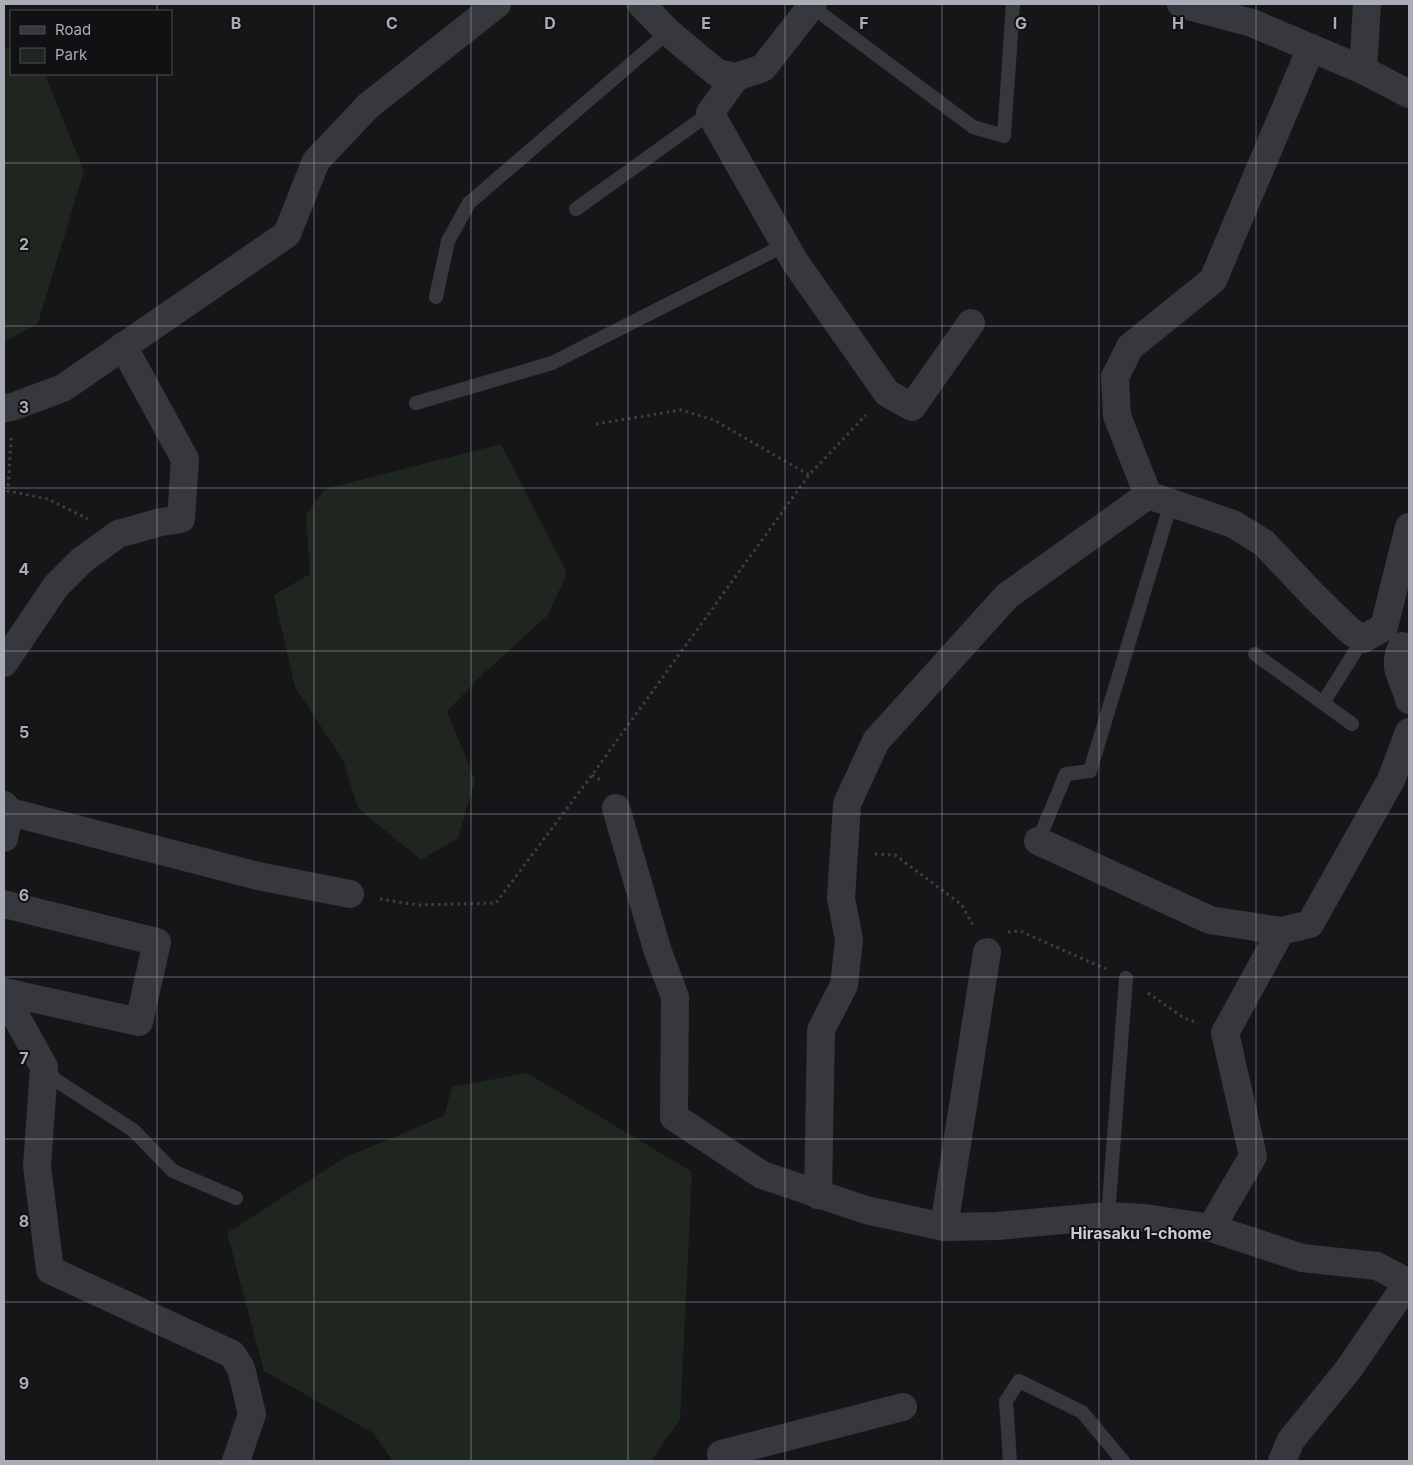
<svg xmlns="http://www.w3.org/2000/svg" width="1413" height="1465" font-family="Inter,sans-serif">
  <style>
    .green { fill: #1e261f }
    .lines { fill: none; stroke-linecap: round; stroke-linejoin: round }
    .path { stroke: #3d3f44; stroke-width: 3; stroke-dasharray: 2.5 4; stroke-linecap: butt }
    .service { stroke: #37383d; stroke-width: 14 }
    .minor { stroke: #37383d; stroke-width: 28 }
    .tertiary { stroke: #37383d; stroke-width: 28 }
    .grid { fill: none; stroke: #a8adb8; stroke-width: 1; stroke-opacity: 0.55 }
    .labels { text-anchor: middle; stroke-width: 4; stroke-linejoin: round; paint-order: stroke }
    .neighbourhood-label { font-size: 16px; font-weight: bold; fill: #c9ccd4; stroke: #111113 }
    .grid-label { font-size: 16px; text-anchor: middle; font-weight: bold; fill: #a8adb8; stroke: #111113; stroke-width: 4; stroke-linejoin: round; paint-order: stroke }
  </style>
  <rect width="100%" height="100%" fill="#161618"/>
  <g class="green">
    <polygon points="4,48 11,48 11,74 45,74 84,171 38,323 4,342"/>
    <polygon points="501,444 567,573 548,615 483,674 447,711 475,780 458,838 421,860 358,808 343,760 295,687 274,595 310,574 306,515 325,489"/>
    <polygon points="527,1073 692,1172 680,1420 651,1461 393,1461 373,1433 264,1371 227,1233 344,1158 444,1116 452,1087"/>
  </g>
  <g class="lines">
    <g class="path">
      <polyline points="596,424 681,410 714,420 809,475"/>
      <polyline points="11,438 8,491 48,499 88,519"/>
      <polyline points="592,775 602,781"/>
      <polyline points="875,854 895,855 962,905 974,927"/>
      <polyline points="380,899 417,905 496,903 592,775 809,475 866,415"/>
      <polyline points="1008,932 1020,931 1106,969"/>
      <polyline points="1148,993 1184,1018 1198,1023"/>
    </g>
    <g class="service">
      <polyline points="811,6 973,127 1004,136 1013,4"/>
      <polyline points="576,209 710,113"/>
      <polyline points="436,297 448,241 469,203 668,32"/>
      <polyline points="416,403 552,363 785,245"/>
      <polyline points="1255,654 1352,724"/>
      <polyline points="1323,703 1363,639"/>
      <polyline points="1038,841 1066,774 1090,771 1171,503"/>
      <polyline points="45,1068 57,1081 133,1130 173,1171 236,1198"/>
      <polyline points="1108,1216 1126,978"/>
      <polyline points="1010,1461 1006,1401 1019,1381 1082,1412 1123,1461"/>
    </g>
    <g class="minor">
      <polyline points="641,4 668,32 717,73 736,77 763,68 813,4"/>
      <polyline points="1311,48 1213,280 1130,347 1115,377 1117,416 1148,495 1233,524 1264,543 1314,596 1350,631 1363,639 1384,627 1409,527"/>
      <polyline points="1363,70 1367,4"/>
      <polyline points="736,77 710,113 795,262 887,393 912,407 971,323"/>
      <polyline points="4,408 12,407 63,388 287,234 316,161 368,106 497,4"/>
      <path d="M1402 646C1391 670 1404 677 1409 700"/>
      <polyline points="4,663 56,586 81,561 118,534 161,522 181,519 185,459 123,346"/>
      <polyline points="4,805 10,812 4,838"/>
      <polyline points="616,808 658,952 675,997 674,1117 762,1175 866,1210 944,1227 997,1226 1108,1216 1145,1218 1211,1228 1302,1258 1377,1266 1409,1283"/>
      <polyline points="10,812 258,876 350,894"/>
      <polyline points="1038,841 1210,920 1281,931"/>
      <polyline points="4,904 157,942 139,1022 4,992"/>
      <polyline points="4,995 44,1067 37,1166 50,1270 232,1354 241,1368 252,1414 236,1461"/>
      <polyline points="818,1195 821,1030 844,985 849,940 841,898 847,804 876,741 1007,596 1148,495"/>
      <polyline points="944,1227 987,952"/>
      <polyline points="1211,1228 1253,1156 1225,1033 1281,931 1310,924 1391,780 1409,732"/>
      <polyline points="724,1461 721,1454 903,1407"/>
      <polyline points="1282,1461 1291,1440 1348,1370 1409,1281"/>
    </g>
    <polyline class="tertiary" points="1181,4 1252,23 1363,70 1409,94"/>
  </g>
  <path class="grid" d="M157 4V11M314 4V1461M471 4V1461M628 4V1461M785 4V1461M942 4V1461M1099 4V1461M1256 4V1461M157 74V1461M4 163H1409M4 326H1409M4 488H1409M4 651H1409M4 814H1409M4 977H1409M4 1139H1409M4 1302H1409"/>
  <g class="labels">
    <g class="neighbourhood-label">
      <text x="1141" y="1239">Hirasaku 1-chome</text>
    </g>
  </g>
  <g class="grid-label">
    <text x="236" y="29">B</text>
    <text x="392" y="29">C</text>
    <text x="550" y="29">D</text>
    <text x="706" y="29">E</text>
    <text x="864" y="29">F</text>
    <text x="1021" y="29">G</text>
    <text x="1178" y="29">H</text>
    <text x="1335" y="29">I</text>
    <text x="24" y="250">2</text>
    <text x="24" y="413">3</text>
    <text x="24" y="575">4</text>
    <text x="24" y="738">5</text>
    <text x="24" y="901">6</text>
    <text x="24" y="1064">7</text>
    <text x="24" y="1227">8</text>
    <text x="24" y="1389">9</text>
  </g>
  <rect width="1413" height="1465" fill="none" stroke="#a8adb8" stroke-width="10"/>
  <rect x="10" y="10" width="162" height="65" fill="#111113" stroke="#4d4f55"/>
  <rect x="20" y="26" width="25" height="8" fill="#37383d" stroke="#4d4f55"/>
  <text x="55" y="35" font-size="15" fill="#a8adb8">Road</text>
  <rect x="20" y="48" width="25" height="15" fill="#1e261f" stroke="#4d4f55"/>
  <text x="55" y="60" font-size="15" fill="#a8adb8">Park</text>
</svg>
